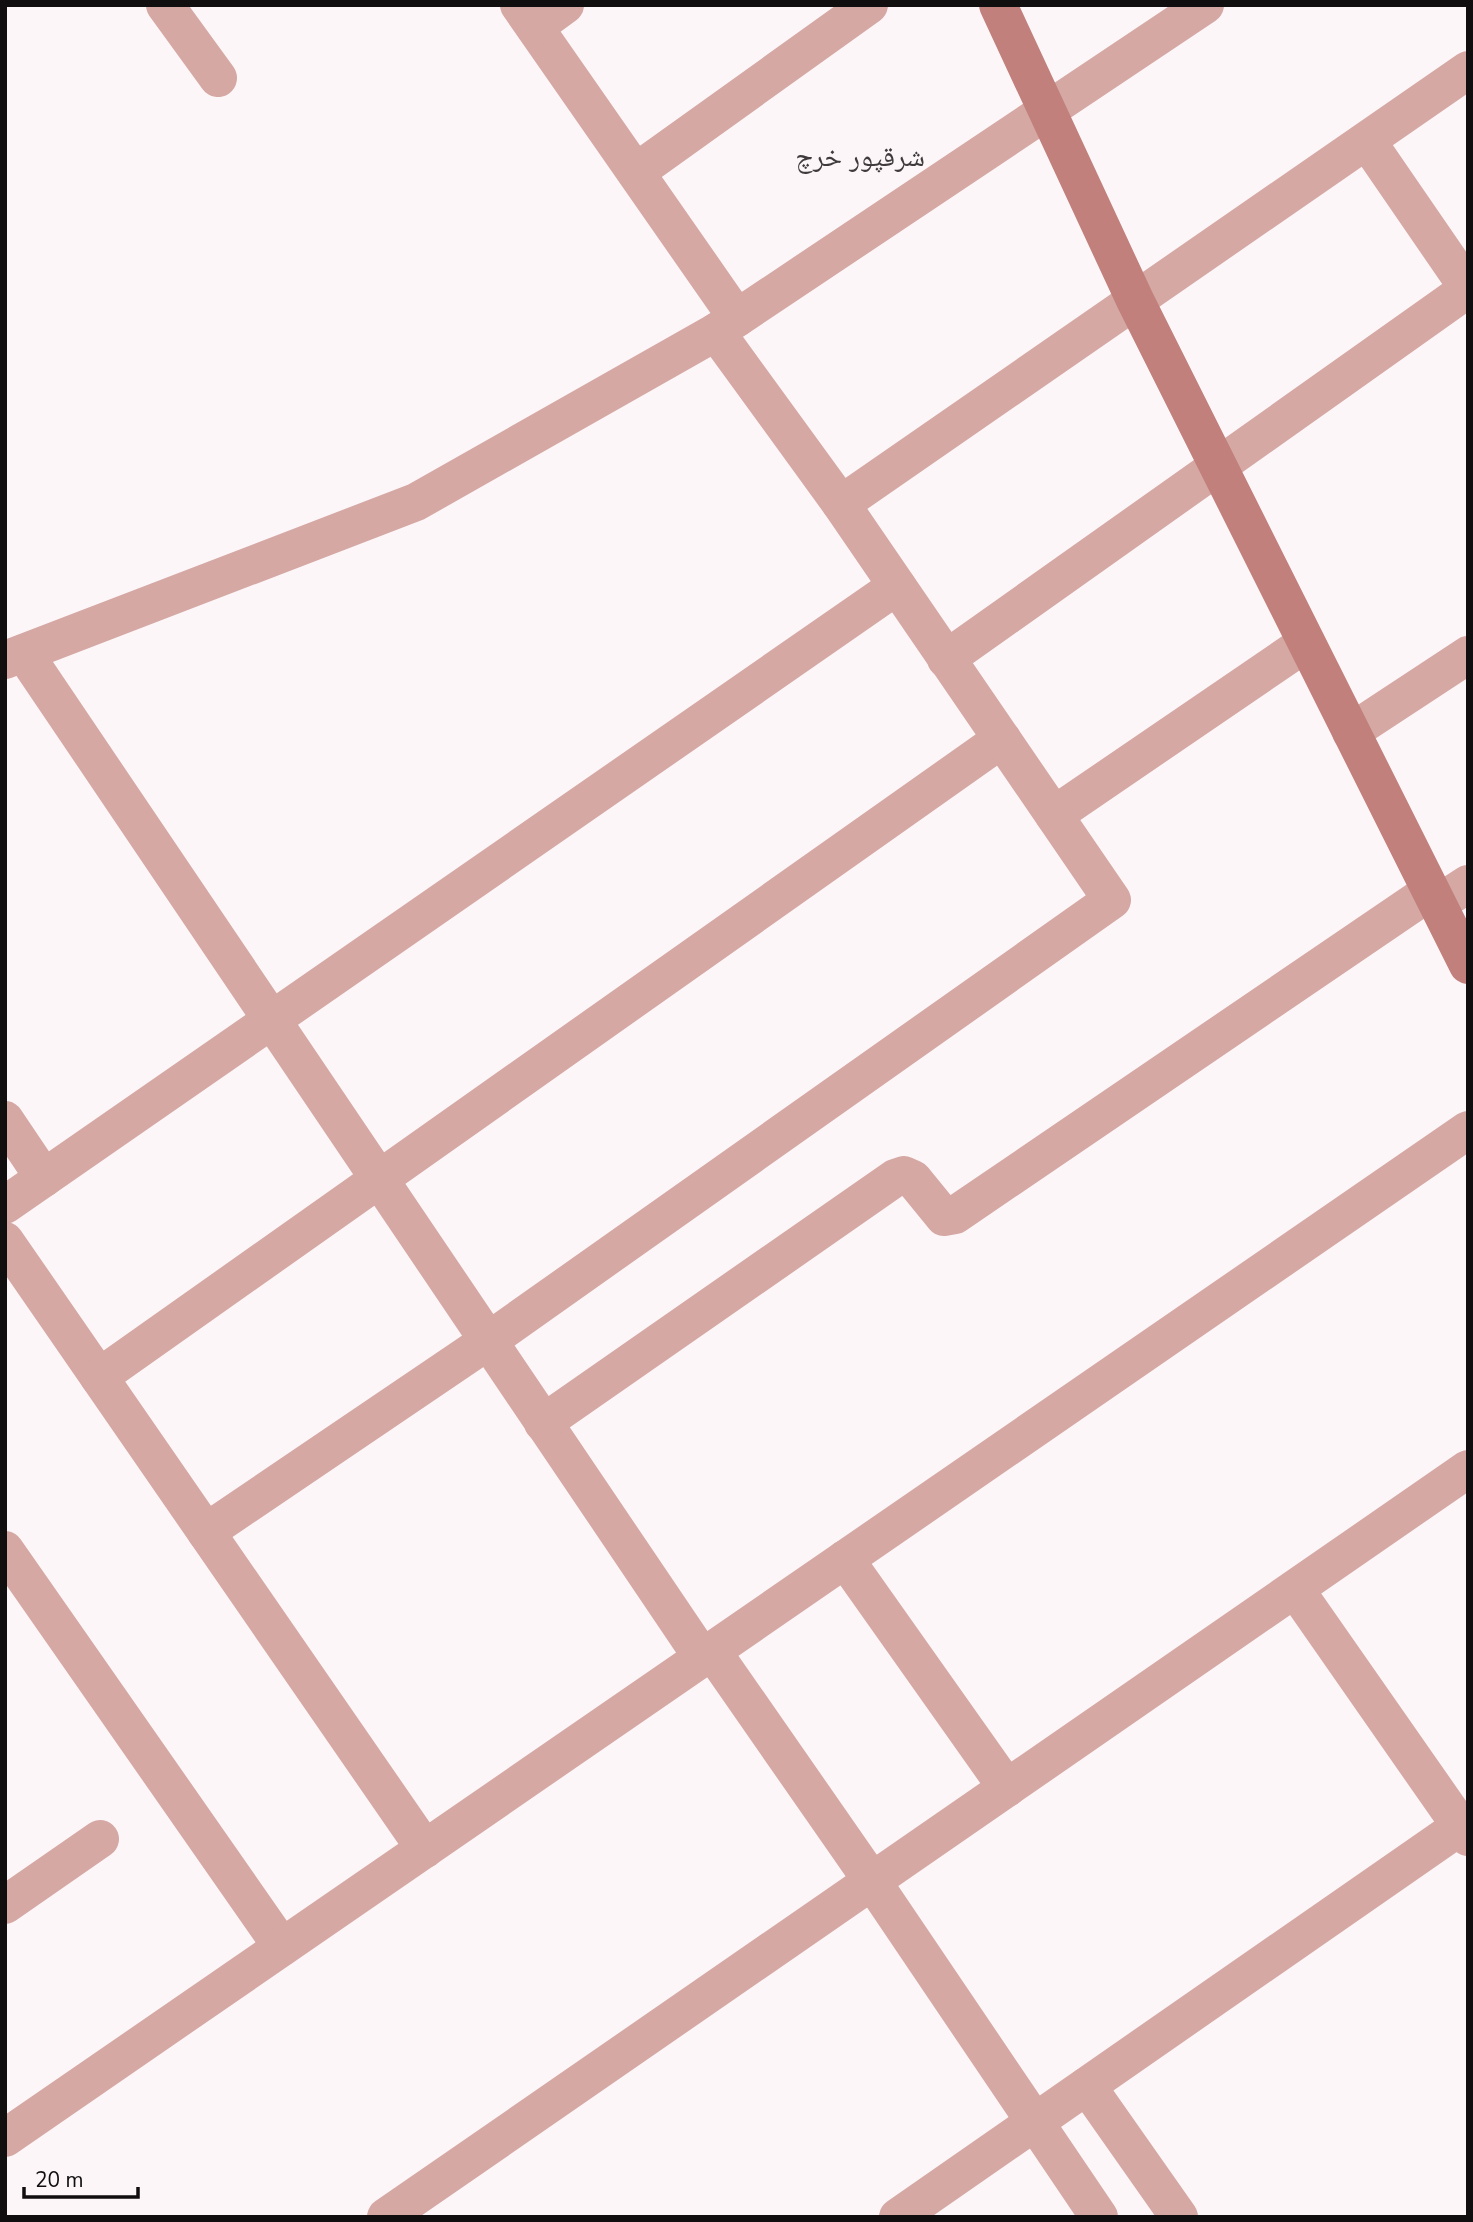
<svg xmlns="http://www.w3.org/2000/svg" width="1473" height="2222" font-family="'Nunito Sans','Noto Naskh Arabic',sans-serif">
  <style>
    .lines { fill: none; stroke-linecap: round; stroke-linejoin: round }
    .street { stroke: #d5a8a4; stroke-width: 38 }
    .secondary { stroke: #c1807b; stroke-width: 38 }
    .labels { text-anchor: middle; stroke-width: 5; stroke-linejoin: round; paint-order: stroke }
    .quarter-label { font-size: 28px; fill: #3f3a3c; stroke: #fdf6f9 }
  </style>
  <rect width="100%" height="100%" fill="#fdf6f9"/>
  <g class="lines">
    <g class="street">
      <polyline points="165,5 218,78"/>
      <polyline points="519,5 737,318"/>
      <polyline points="535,27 565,5"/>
      <polyline points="1367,141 1468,288"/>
      <polyline points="636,172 869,5"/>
      <polyline points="841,504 1468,70"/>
      <polyline points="24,653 702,1657"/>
      <polyline points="946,659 1468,289"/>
      <polyline points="5,660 416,502 716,332 1205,5"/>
      <polyline points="1351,732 1468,655"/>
      <polyline points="1054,815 1306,643"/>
      <polyline points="1437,904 1468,884"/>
      <polyline points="5,1120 44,1178"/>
      <polyline points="5,1205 897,586"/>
      <polyline points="5,1241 425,1849"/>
      <polyline points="99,1377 1002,739"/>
      <polyline points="543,1423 895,1178 904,1175 913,1179 944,1217 955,1215 1431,891"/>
      <polyline points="206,1532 488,1341 1112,900 841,504 716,332"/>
      <polyline points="5,1550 282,1947"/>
      <polyline points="845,1559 1007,1788"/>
      <polyline points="1295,1589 1468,1837"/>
      <polyline points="712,1651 872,1881 1099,2217"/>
      <polyline points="5,1905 100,1839"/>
      <polyline points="1087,2086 1179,2217"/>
      <polyline points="5,2138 1468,1130"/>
      <polyline points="386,2217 1468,1469"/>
      <polyline points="898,2217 1468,1821"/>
    </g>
    <polyline class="secondary" points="998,5 1135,300 1468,965"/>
  </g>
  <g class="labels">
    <g class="quarter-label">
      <text x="860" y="166">شرقپور خرچ</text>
    </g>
  </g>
  <rect width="1473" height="2222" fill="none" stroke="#100e0f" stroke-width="14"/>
  <path d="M24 2187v10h114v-10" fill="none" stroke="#100e0f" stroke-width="3.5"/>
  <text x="35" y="2187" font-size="21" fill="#100e0f" stroke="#fdf6f9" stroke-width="5" paint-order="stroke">20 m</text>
</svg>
